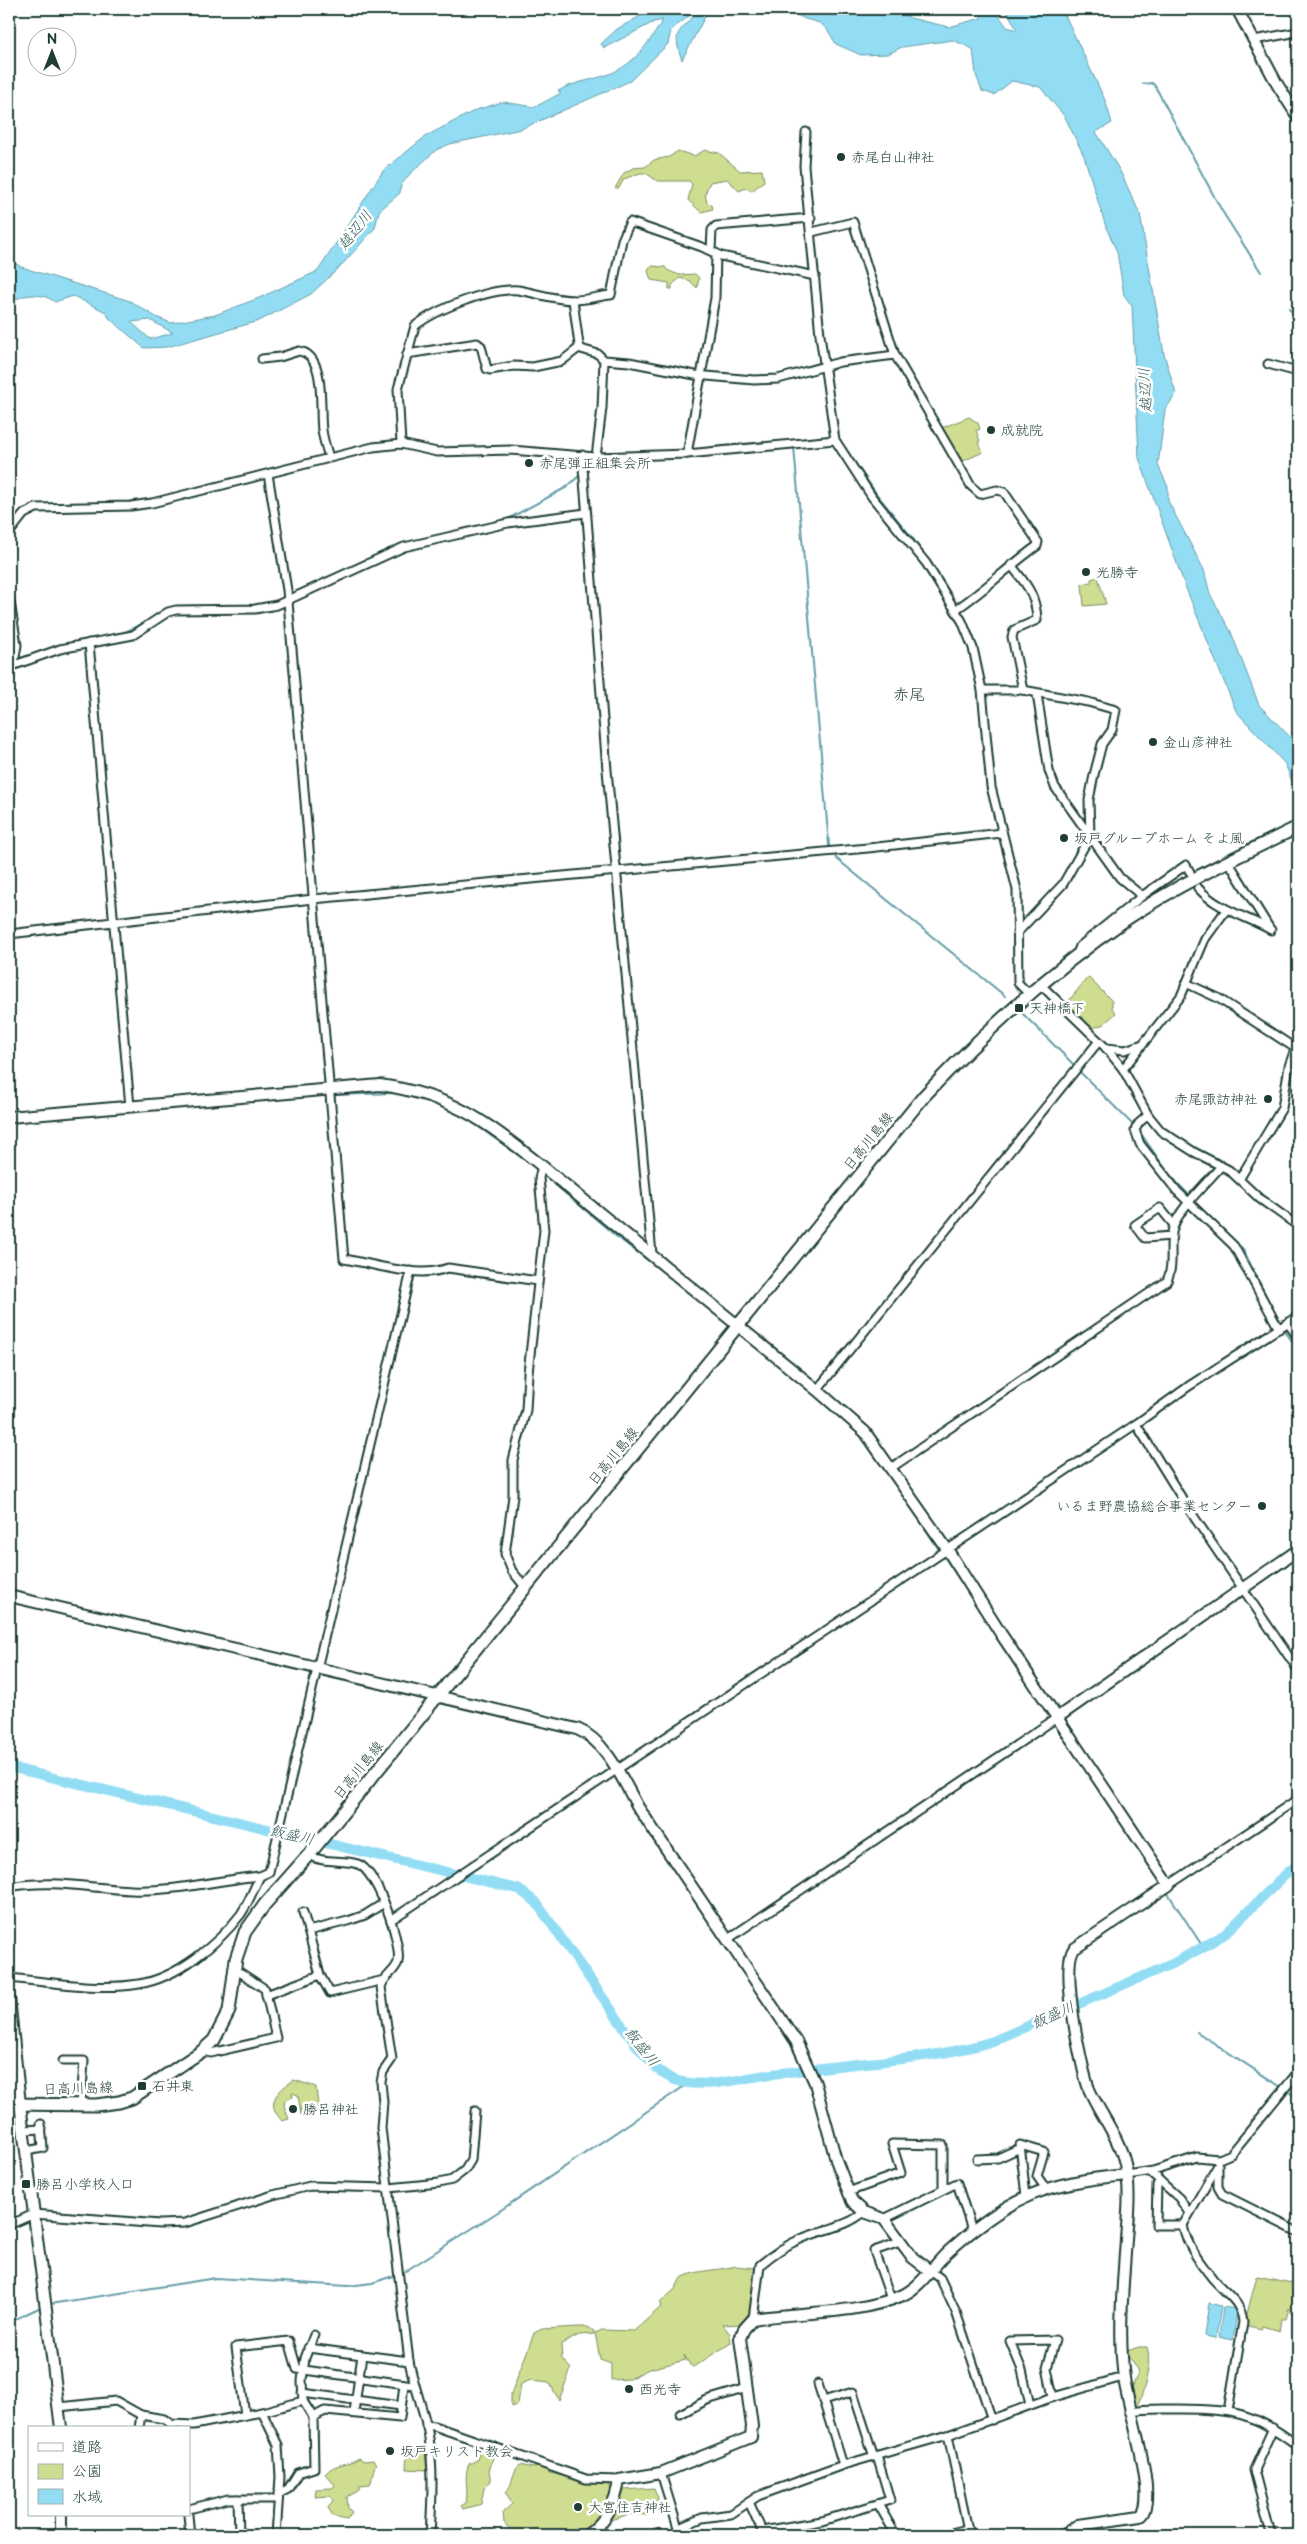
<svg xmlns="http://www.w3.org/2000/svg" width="1307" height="2544" font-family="'Balsamiq Sans','Klee One',sans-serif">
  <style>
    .green { fill: #cfdd90; stroke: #778d62 }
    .water { fill: #93ddf4; stroke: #659da7; fill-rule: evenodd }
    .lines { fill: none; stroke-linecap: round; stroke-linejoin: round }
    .stream { stroke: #659da7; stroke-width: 2 }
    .river { stroke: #93ddf4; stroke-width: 10 }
    .street-casing { stroke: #1f3d34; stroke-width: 11 }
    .secondary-casing { stroke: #1f3d34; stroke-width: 14 }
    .primary-casing { stroke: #1f3d34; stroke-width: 15 }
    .street { stroke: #fff; stroke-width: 7 }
    .secondary { stroke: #fff; stroke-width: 10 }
    .primary { stroke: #fff; stroke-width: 11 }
    .poi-dot { fill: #1f3d34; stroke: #fff; stroke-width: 2 }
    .labels { text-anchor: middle; stroke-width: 5; stroke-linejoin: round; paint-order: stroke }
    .poi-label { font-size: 14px; fill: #1f3d34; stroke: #fff; text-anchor: start }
    .street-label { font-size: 14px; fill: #1f3d34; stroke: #fff }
    .water-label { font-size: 15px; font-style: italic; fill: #365d5a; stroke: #fff }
    .quarter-label { font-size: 16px; fill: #1f3d34; stroke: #fff }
  </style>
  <rect width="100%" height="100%" fill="#fff"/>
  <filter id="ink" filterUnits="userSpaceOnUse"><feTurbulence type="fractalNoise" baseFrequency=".02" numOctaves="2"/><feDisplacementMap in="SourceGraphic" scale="10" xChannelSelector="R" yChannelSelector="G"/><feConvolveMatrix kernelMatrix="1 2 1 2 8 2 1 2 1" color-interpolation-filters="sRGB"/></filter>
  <g filter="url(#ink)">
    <g class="green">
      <polygon points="705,150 719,153 740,171 762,170 764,181 752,191 746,188 739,191 727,179 710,182 705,194 707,203 712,205 713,209 701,212 688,200 692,184 689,181 657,181 646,173 640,173 624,179 619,188 615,188 624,173 633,168 645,167 654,160 669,157 678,151 694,156"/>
      <polygon points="651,266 665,267 667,270 679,275 695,274 699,278 697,288 690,281 680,278 672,285 672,289 669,289 669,283 651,280 648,271"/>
      <polygon points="969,417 978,423 980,429 976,431 980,441 978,442 983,452 959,463 939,429"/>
      <polygon points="1098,577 1106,604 1084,606 1082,584 1091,582 1091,579"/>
      <polygon points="1088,977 1112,1001 1112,1008 1116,1013 1104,1024 1091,1029 1067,1003"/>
      <path d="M294 2080 316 2087 318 2106 315 2113 310 2111 304 2116 301 2115 298 2095 292 2093 293 2097 285 2100 284 2106 289 2119 282 2121C280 2118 277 2115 275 2112 269 2097 283 2087 294 2080Z"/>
      <path d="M736 2266 755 2268 749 2313 741 2324 723 2325 730 2334 731 2343 693 2367 690 2365 684 2355 686 2360 649 2369 629 2379 611 2380V2363L600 2359 595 2333 602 2330 634 2331 662 2306 660 2303 675 2289 681 2278C699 2269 717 2271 736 2266Z"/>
      <polygon points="1257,2276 1292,2283 1292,2287 1298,2286 1298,2318 1293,2316 1289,2308 1286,2319 1281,2319 1279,2331 1262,2326 1261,2329 1244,2325"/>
      <polygon points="579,2327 588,2327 594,2331 594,2334 579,2335 561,2344 562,2359 571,2369 559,2400 549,2382 531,2380 521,2384 518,2404 511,2407 511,2394 534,2333 542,2329"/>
      <path d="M1139 2347H1147C1152 2360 1144 2398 1135 2408L1130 2387 1133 2386 1138 2372 1133 2362 1128 2357 1127 2351Z"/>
      <polygon points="407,2448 425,2449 427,2470 406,2469"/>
      <path d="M480 2450 494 2454 489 2472 491 2481 484 2488 481 2504 463 2509 461 2506 466 2503C469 2490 463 2476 469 2464L477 2460Z"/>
      <path d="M359 2458 364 2461 373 2460 376 2464C372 2471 373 2478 370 2485L360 2486 358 2491 347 2497 348 2508 352 2512 347 2519 333 2516 328 2508 333 2500 330 2496 315 2497 316 2489 332 2488 335 2485 325 2474C335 2462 347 2466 359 2458Z"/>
      <path d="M520 2465 533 2468 543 2466 549 2473C561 2474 569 2479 581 2482 592 2485 597 2482 609 2485L613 2494 606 2510 599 2514 593 2525 577 2535H516L504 2523 503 2512 512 2504 506 2492C514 2484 511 2472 520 2465Z"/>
      <polygon points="654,2488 658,2498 657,2502 645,2509 648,2515 629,2514 609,2521 612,2515 622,2508 621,2499 624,2490"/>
    </g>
    <g class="water">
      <path d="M653 9H709L682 60C670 27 682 34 698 9L671 30 668 44 630 81 521 129 450 144 436 150 409 175 401 185 400 193 379 211 375 228 339 268 311 294 259 321 167 347 144 348 109 318 106 312 73 296 55 302C42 292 22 293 9 304V292L16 285 14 280H9V259L21 267 130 301 156 317 171 323 215 315 259 298 318 271 383 171 426 136 476 110 503 102 535 107 561 93 558 91C577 80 601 80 620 69 639 58 652 38 663 20L654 22 604 48 601 44 617 29ZM150 320 173 333 150 339 131 322Z"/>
      <polygon points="786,9 893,9 910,18 949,27 981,18 982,9 994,9 1007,27 1017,30 1006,9 1062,9 1105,100 1112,123 1096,132 1120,171 1140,214 1164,354 1176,394 1165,410 1158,465 1168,487 1168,501 1204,570 1210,594 1231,632 1259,705 1298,745 1298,817 1293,784 1285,764 1236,711 1185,586 1139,458 1132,306 1124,295 1117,252 1106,227 1084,156 1065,117 1040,87 1012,81 994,95 982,91 976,75 973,49 953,40 902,47 888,54 861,55 836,44 827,29 820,23 805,19"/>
      <polygon points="1209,2303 1221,2306 1216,2338 1204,2336"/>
      <polygon points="1223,2307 1235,2309 1236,2320 1233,2340 1219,2337"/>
    </g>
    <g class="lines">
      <g class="stream">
        <polyline points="1143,84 1152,83 1155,86 1222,211 1261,272"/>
        <polyline points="1289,309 1298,318"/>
        <polyline points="841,442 878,496 914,540 944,583 954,601"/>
        <polyline points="794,447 829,845 831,850"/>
        <polyline points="694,457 749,452"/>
        <polyline points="604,460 682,458"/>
        <polyline points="585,469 597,460"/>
        <polyline points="506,520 567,487 582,473"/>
        <polyline points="418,540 489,524"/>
        <polyline points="358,564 397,546"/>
        <polyline points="179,607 200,606"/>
        <path d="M966 622C977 638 980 660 983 679"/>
        <polyline points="123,633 146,622"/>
        <polyline points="69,644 97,639"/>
        <polyline points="17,659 50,649"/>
        <polyline points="834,854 837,859 1005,996"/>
        <polyline points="1019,1010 1076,1067"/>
        <polyline points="1079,1071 1134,1126"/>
        <polyline points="400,1094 410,1096"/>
        <polyline points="332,1095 395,1093"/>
        <polyline points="469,1120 535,1167"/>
        <polyline points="9,1122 328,1095"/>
        <polyline points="1139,1131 1169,1174 1190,1196"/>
        <polyline points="544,1175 617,1237 662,1271"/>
        <polyline points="1197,1205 1202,1210"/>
        <polyline points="1218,1226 1243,1249 1280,1324"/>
        <polyline points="1283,1328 1298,1350"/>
        <polyline points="903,1495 940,1551"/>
        <polyline points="943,1555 1012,1659"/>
        <polyline points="1021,1674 1163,1886"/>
        <polyline points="1167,1892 1203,1947"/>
        <polyline points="1197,2032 1281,2087"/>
        <polyline points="1285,2090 1298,2098"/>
        <polyline points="401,2274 501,2210 689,2083"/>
        <polyline points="50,2304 216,2278 348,2286 372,2283 396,2275"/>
        <polyline points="9,2322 43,2306"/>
      </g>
      <path class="river" d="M9 1767 518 1889 536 1902 636 2045C649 2060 661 2078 682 2082 711 2088 743 2078 772 2074 807 2070 842 2065 878 2062 917 2057 956 2053 993 2041L1174 1963 1203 1947 1225 1934 1289 1871 1298 1865"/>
      <defs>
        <g id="street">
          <polyline points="1254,40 1298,32"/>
          <polyline points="806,132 804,166 820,335 835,440 872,497 926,563 962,621 973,648 982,690 991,787 1017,890 1018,983 1029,994"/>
          <path d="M812 232 853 222 895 355 971 486 980 494 997 490 1004 492 1038 542 1037 546C1009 566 984 591 955 610"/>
          <polyline points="711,250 712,230 716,226 811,218"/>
          <polyline points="573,300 579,345 581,349 598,354 604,360 629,362 695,375 754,380 778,379 840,362 895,355"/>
          <polyline points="407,354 477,343 481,346 487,369 490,370 514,366 533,367 562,361 580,347"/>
          <path d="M262 359 280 357 299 351C327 355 319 410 322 430 323 439 326 448 329 457"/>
          <polyline points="1268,364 1298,372"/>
          <path d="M401 444 398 389 415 326C436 309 490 288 518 290 537 293 554 300 574 300 587 300 599 296 611 295L622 240 630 222 702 247 721 256 815 276"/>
          <polyline points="687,454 715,298 716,253"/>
          <polyline points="582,455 607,770 652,1254"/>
          <polyline points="596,457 602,408 604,360"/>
          <path d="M268 474 287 590 344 1259C376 1264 417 1279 448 1268L538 1281"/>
          <polyline points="9,533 24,514 36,508 131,506 152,503 373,447 401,444 437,452 511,450 596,457 687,454 835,440"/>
          <path d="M1011 565C1026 584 1036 594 1037 620L1014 630 1012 637 1023 690"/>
          <polyline points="9,595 17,645 14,663"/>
          <polyline points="89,643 130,1107"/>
          <polyline points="9,667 60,649 133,635 168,612 176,610 255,609 277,605 404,547 508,523 586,513"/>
          <polyline points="982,690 1023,690 1088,702 1116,710 1112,730 1102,744 1094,775 1089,800 1090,836 1120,878 1142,896"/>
          <polyline points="1228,861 1270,929"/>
          <path d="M1198 888C1218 910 1246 916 1271 930"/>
          <polyline points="1017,933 1063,884 1090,836 1055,787 1049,771 1037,694"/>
          <polyline points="9,934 313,899 868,848 1002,833"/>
          <polyline points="1077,954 1080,946 1142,896 1186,865 1190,872"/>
          <polyline points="1040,984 1106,1048 1123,1069 1148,1115 1161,1131 1194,1152 1229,1170 1260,1199 1298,1226"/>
          <polyline points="1188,984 1218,998 1295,1048"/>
          <polyline points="1106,1048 1125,1050 1143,1044"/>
          <polyline points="1123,1069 1181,996 1205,939 1226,910"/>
          <polyline points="1148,1115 1139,1123 1135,1130 1140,1144 1177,1191 1234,1246 1279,1329"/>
          <polyline points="1240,1178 1282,1108 1289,1066 1298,1041"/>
          <polyline points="1172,1236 1145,1238 1135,1225 1160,1208 1174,1225"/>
          <polyline points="1288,1323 1298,1338"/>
          <polyline points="817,1390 1099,1041"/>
          <polyline points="1136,1424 1188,1508 1298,1670"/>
          <path d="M891 1468 1167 1281C1175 1263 1168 1246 1173 1228 1180 1207 1207 1183 1221 1166"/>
          <polyline points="526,1588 512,1571 505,1554 513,1496 513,1460 526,1410 528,1373 544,1230 539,1178 542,1166"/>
          <path d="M309 1855C323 1864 342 1859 358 1864 377 1871 402 1943 398 1962 395 1972 384 1976 381 1987L392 2059 383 2072 381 2082 383 2102 381 2128 409 2361C414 2386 423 2408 428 2432 434 2465 432 2502 430 2535"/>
          <polyline points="1169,1885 1298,1799"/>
          <path d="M9 1887C51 1879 89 1888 131 1890 174 1892 217 1880 260 1876L269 1872 411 1271"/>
          <polyline points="303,1912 320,1975 330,1993 384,1980"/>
          <polyline points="391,1920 1136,1424 1189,1386 1298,1316"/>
          <polyline points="308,1931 348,1921 365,1915 384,1903"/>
          <polyline points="728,1939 1058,1717"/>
          <path d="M9 1978C51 1982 97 1991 139 1984 177 1978 218 1944 241 1914 249 1902 254 1888 260 1876"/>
          <polyline points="266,1995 320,1975"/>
          <polyline points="202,2051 211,2053 276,2038 265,1989 241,1973 234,1972"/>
          <polyline points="63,2061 84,2061 81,2105"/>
          <polyline points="24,2130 42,2129"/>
          <polyline points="26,2151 43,2148 41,2124"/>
          <polyline points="977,2159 998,2158 1020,2148"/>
          <path d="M1218 2165 1183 2225C1186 2245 1201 2264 1213 2279 1226 2294 1241 2301 1243 2322L1228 2411"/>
          <polyline points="1218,2166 1218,2187 1222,2194 1298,2232"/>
          <polyline points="1150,2172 1179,2198 1189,2213"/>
          <polyline points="1127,2175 1153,2171 1197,2157 1219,2159 1231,2154 1298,2072"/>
          <polyline points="1160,2181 1157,2185 1156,2225 1183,2225"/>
          <polyline points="848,2192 901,2173 892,2144 943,2145 943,2189"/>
          <polyline points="1026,2196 1020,2145 1044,2152 1037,2176 1046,2189"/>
          <polyline points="884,2219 957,2183 972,2230"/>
          <polyline points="9,2225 34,2214 160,2224 185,2223 273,2195 310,2186 389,2188 439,2183 452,2180 465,2170 471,2160 475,2111"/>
          <polyline points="929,2270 940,2278 956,2312 992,2420"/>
          <polyline points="891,2299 874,2251 900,2242"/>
          <path d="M753 2319 760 2265C773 2254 788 2244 803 2238 824 2229 847 2227 864 2212"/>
          <polyline points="308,2348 409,2361"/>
          <polyline points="818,2384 843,2465"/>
          <polyline points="302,2393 401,2406"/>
          <polyline points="823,2401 853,2392 874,2457"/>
          <polyline points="1030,2405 1022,2370 1010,2341 1055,2340 1047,2368 1053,2397"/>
          <polyline points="59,2407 116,2401 141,2415 164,2419 171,2424 194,2425 262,2412 303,2401"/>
          <path d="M1129 2411C1146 2408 1163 2409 1180 2409 1232 2409 1256 2413 1298 2446"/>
          <polyline points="262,2412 278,2445 280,2477 276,2535"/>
          <polyline points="354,2412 362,2355"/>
          <polyline points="680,2414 707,2400 747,2388"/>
          <polyline points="245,2415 236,2347 289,2341 297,2369 413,2385"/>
          <polyline points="313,2417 325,2411 400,2418 404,2384"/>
          <polyline points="426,2425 434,2426 586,2479 619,2480"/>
          <polyline points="139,2428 141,2415"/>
          <polyline points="948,2435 969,2535"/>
          <polyline points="661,2473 680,2535"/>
          <polyline points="278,2494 288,2489 298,2473 314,2468 313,2417 303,2401 302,2381 305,2358 314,2335"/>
          <polyline points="238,2499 239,2535"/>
          <polyline points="749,2502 762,2531 822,2521 890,2500 877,2456"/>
          <polyline points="878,2504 896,2535"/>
          <polyline points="189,2509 228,2499 278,2499"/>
          <polyline points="188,2515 190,2535"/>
          <polyline points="679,2528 702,2518 731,2514 758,2496 843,2465 948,2435 1053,2397 1123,2377"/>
          <polyline points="166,2535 168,2535"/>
          <polyline points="943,2535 967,2529"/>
          <polyline points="1271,2535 1254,2470 1273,2428"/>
        </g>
        <g id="secondary">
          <polyline points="1237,9 1277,84 1298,117"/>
          <path d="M9 1117 380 1085C451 1095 483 1120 537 1162L817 1390 865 1432 947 1549 1001 1634 1169 1885 1074 1949C1060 1965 1081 2068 1089 2089 1100 2114 1119 2137 1125 2164 1131 2188 1128 2214 1126 2239 1123 2285 1118 2332 1124 2378 1127 2404 1160 2502 1140 2516L1079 2525 1064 2535"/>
          <path d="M9 1596 577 1729C607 1741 623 1781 638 1807L796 2041 815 2083 836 2160 852 2201 864 2212 884 2219 913 2258 929 2270"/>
          <polyline points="1058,1717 1298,1550"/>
          <polyline points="9,1998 20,2104 61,2428"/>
          <polyline points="61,2535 61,2515"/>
          <path d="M587 2535C607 2521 616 2503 619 2480L661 2473 751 2437 752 2426 740 2338 744 2329 753 2319C802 2311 858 2315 903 2295 922 2286 934 2264 950 2250 1010 2196 1047 2182 1127 2175"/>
        </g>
        <path id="primary" d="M9 2104 96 2105 119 2102 132 2098 202 2051 214 2040 229 2011 236 1959 245 1932 265 1904 312 1851 924 1096C986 1030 1053 969 1128 918 1182 882 1241 855 1298 827"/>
      </defs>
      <use href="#street" class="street-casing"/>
      <use href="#secondary" class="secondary-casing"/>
      <use href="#primary" class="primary-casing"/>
      <use href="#street" class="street"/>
      <use href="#secondary" class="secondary"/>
      <use href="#primary" class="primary"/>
    </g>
  </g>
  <g class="poi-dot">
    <circle cx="841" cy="157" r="5"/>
    <circle cx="991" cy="430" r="5"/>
    <circle cx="529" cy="463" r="5"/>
    <circle cx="1086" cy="572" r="5"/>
    <circle cx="1153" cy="742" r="5"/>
    <circle cx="1064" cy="838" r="5"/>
    <rect x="1014" y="1003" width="10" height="10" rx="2.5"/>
    <circle cx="1268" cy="1099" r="5"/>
    <circle cx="1262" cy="1506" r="5"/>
    <rect x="137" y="2081" width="10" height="10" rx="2.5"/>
    <circle cx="293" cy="2109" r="5"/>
    <rect x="21" y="2179" width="10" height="10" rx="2.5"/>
    <circle cx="629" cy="2389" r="5"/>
    <circle cx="390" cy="2451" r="5"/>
    <circle cx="578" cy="2507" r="5"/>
  </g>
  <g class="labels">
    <g class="poi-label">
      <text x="851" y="162">赤尾白山神社</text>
      <text x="1001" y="435">成就院</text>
      <text x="539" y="468">赤尾弾正組集会所</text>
      <text x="1096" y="577">光勝寺</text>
      <text x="1163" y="747">金山彦神社</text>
      <text x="1074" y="843">坂戸グループホーム そよ風</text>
      <text x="1029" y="1013">天神橋下</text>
      <text x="1258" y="1104" text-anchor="end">赤尾諏訪神社</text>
      <text x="1252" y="1511" text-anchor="end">いるま野農協総合事業センター</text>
      <text x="152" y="2091">石井東</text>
      <text x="303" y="2114">勝呂神社</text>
      <text x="36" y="2189">勝呂小学校入口</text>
      <text x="639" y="2394">西光寺</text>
      <text x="400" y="2456">坂戸キリスト教会</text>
      <text x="588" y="2512">大宮住吉神社</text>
    </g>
    <g class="street-label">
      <text transform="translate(868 1141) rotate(-51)" y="5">日高川島線</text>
      <text transform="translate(613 1456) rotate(-51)" y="5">日高川島線</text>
      <text transform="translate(358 1770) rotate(-51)" y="5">日高川島線</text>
      <text transform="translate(78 2088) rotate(-2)" y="5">日高川島線</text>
    </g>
    <g class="water-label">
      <text transform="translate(355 230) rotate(-52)" y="5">越辺川</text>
      <text transform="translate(1145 390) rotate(-93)" y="5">越辺川</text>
      <text transform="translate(292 1835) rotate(13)" y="5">飯盛川</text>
      <text transform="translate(1053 2015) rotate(-24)" y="5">飯盛川</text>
      <text transform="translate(642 2047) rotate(52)" y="5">飯盛川</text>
    </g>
    <g class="quarter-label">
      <text x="909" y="700">赤尾</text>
    </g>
  </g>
  <rect width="1307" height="2544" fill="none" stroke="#fff" stroke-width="30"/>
  <rect x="15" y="15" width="1277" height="2514" fill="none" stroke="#1f3d34" stroke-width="2" filter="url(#ink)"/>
  <rect x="28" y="2426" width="162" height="90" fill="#ffffff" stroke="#a5b1ae"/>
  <rect x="38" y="2443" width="25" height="8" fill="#ffffff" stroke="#a5b1ae"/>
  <text x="72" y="2452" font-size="15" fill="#1f3d34">道路</text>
  <rect x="38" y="2464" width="25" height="15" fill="#cfdd90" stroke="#a5b1ae"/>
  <text x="72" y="2476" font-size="15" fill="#1f3d34">公園</text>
  <rect x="38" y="2489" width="25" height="15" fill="#93ddf4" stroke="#a5b1ae"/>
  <text x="72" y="2502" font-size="15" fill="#1f3d34">水域</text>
  <g transform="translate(52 52)"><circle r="24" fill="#ffffff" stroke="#a5b1ae"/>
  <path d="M0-4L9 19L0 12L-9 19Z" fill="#1f3d34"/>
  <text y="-8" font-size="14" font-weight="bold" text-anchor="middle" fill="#1f3d34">N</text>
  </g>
</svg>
